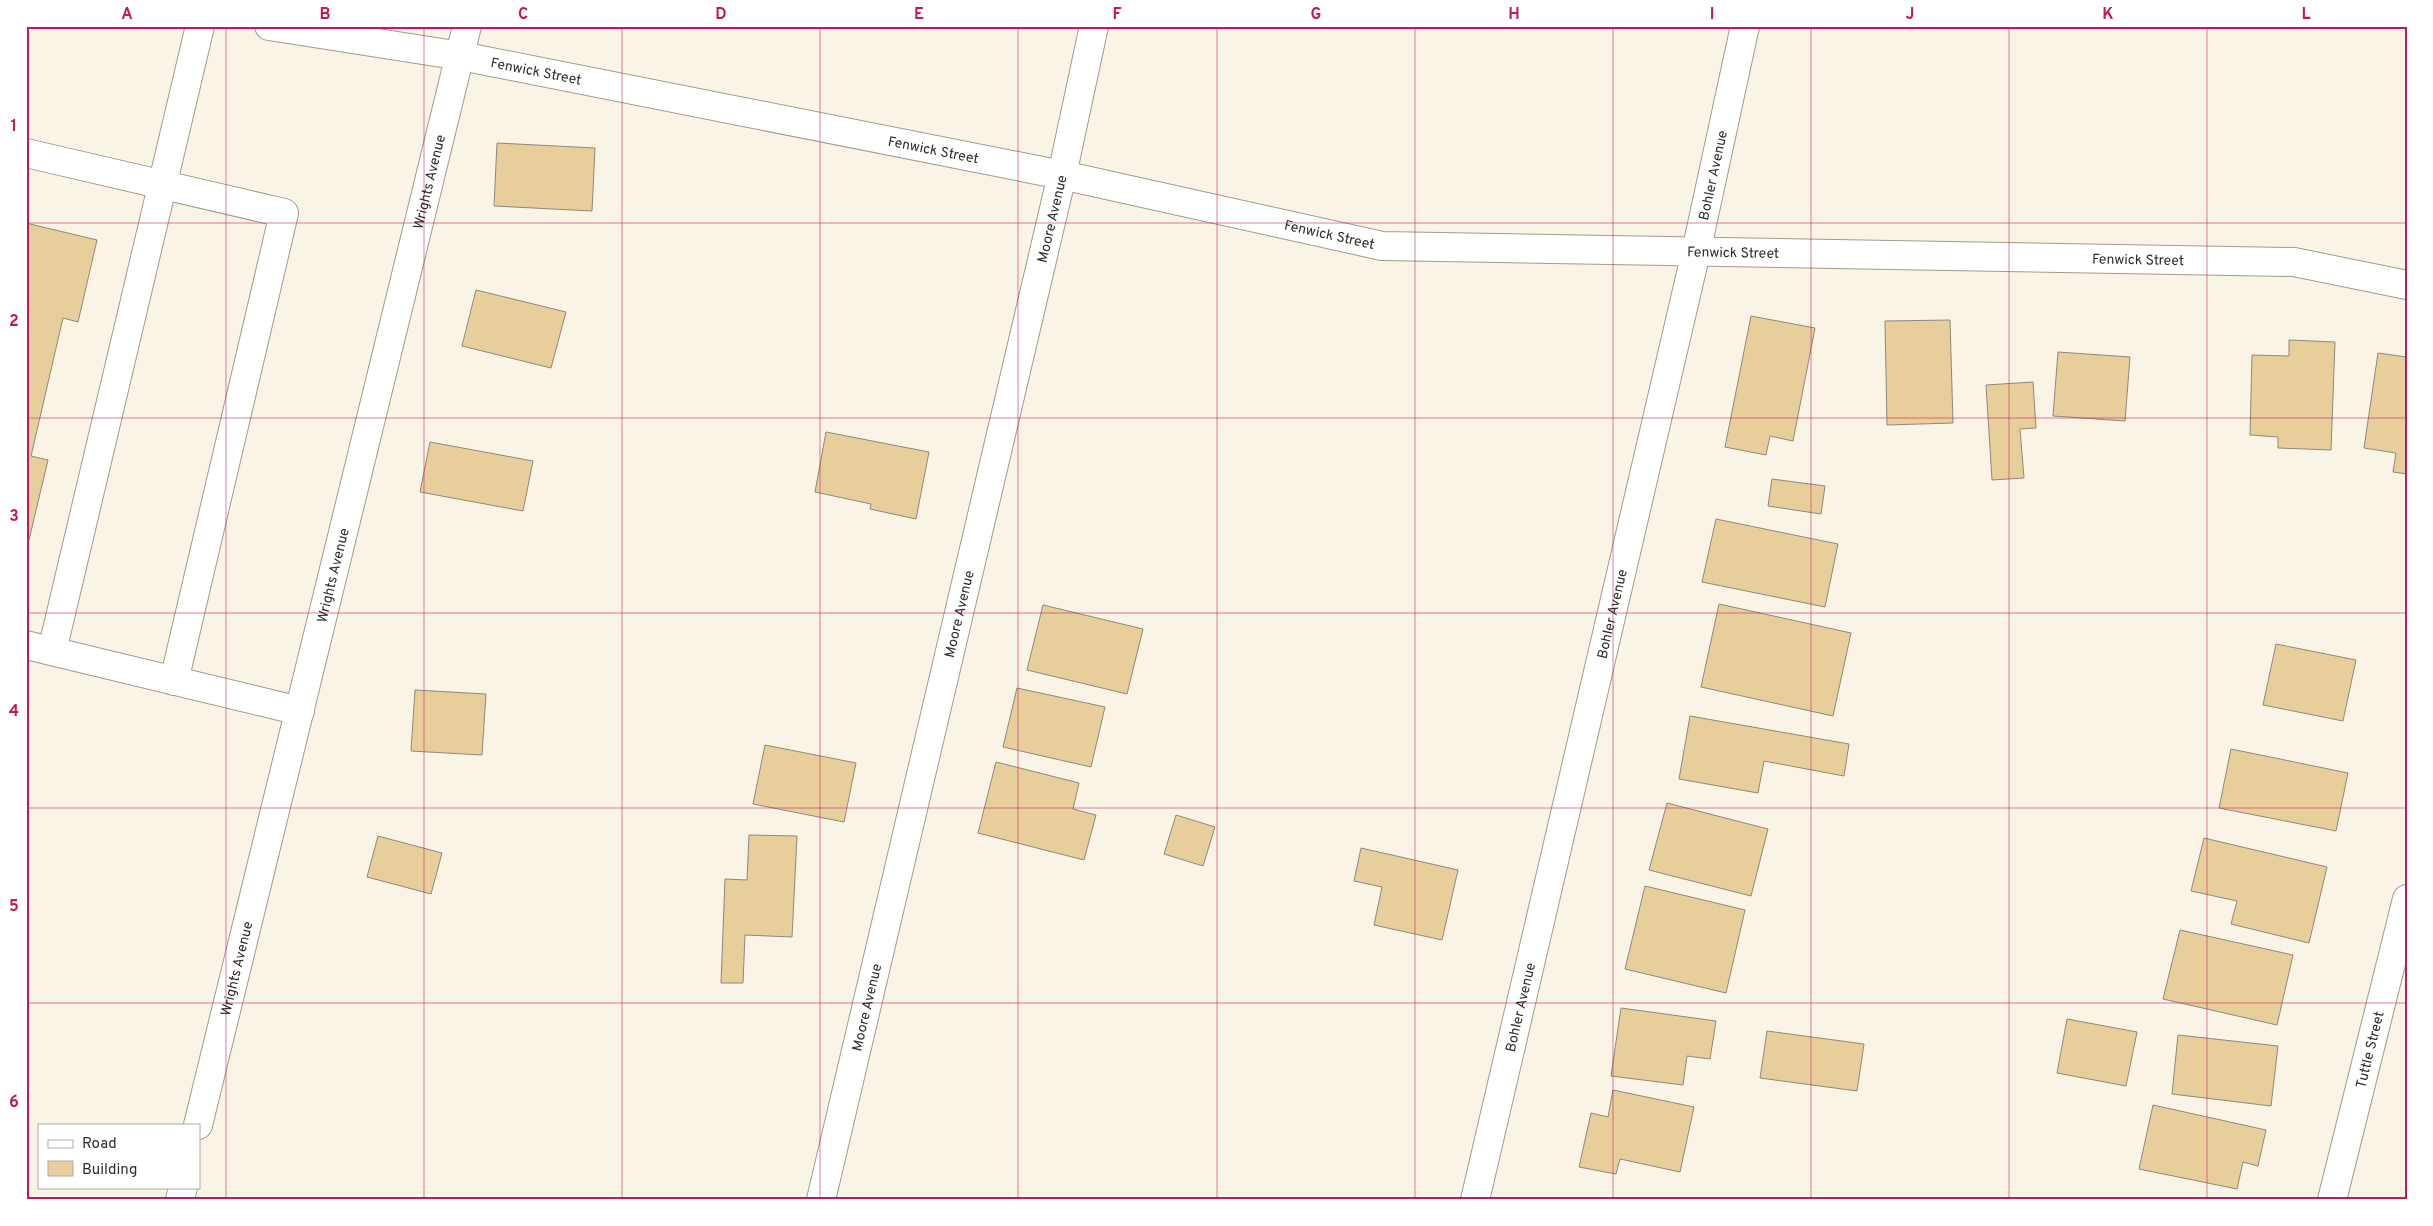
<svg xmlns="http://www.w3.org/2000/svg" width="2433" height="1226" font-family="Overpass,sans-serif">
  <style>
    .building { fill: #e8ce9b; stroke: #8e887d }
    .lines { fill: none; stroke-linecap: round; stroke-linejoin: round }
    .minor-casing { stroke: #a19b8f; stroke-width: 30 }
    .minor { stroke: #fff; stroke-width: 28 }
    .grid { fill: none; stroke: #c2185b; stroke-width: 1; stroke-opacity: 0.55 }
    .labels { text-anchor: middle; stroke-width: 4; stroke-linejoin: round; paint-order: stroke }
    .street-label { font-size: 14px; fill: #2f2c27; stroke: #fff }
    .neatline { fill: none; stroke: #c2185b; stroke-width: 2 }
    .grid-label { font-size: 16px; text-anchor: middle; font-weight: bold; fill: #c2185b }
  </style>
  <rect width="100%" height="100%" fill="#faf4e7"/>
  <g class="building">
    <polygon points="497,143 595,148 592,211 494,206"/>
    <polygon points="26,223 97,240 78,322 63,318 31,456 48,460 29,540 26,539"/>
    <polygon points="476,290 566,312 551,368 462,346"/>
    <polygon points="1751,316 1815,328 1793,441 1770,436 1766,455 1725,447"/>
    <polygon points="1950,320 1953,423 1887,425 1885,321"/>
    <polygon points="2289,340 2335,342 2331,450 2278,448 2278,437 2250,435 2252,355 2289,356"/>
    <polygon points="2058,352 2130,357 2125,421 2053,416"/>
    <polygon points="2378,353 2407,357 2407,474 2393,472 2396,453 2364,448"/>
    <polygon points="2033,382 2036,428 2020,429 2024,478 1992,480 1986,385"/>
    <polygon points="826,432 929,452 916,519 870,509 871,504 815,492"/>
    <polygon points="430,442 533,461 523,511 420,492"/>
    <polygon points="1772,479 1825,486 1821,514 1768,506"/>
    <polygon points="1716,519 1838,544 1825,607 1702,582"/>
    <polygon points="1719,604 1851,633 1833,716 1701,687"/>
    <polygon points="1043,605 1143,629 1127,694 1027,670"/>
    <polygon points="2276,644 2356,660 2343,721 2263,705"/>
    <polygon points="1017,688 1105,707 1091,767 1003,747"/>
    <polygon points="415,690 486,694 482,755 411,751"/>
    <polygon points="1690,716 1849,744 1844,776 1764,761 1758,793 1679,779"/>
    <polygon points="765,745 856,763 844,822 753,804"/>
    <polygon points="2231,749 2348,773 2336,831 2219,808"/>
    <polygon points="996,762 1079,783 1073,809 1096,815 1084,860 978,833"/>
    <polygon points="1667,803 1768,829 1751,896 1649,870"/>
    <polygon points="1176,815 1215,827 1203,866 1164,854"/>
    <polygon points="749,835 797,836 792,937 745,935 743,983 721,983 725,879 747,880"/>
    <polygon points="378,836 442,853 431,894 367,877"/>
    <polygon points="2204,838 2327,867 2309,943 2231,924 2237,901 2191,891"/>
    <polygon points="1361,848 1458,870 1442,940 1374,925 1382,887 1354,881"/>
    <polygon points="1645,886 1745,910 1726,993 1625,969"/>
    <polygon points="2180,930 2293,955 2277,1025 2163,999"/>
    <polygon points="1621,1008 1716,1021 1710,1059 1687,1056 1683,1085 1611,1076"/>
    <polygon points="2067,1019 2137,1032 2126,1086 2057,1073"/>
    <polygon points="1767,1031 1864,1044 1857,1091 1760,1078"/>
    <polygon points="2178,1035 2278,1046 2271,1106 2172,1094"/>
    <polygon points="1613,1090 1694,1107 1680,1172 1620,1159 1616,1174 1579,1167 1591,1113 1608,1117"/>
    <polygon points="2153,1105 2266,1130 2258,1166 2243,1162 2237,1189 2139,1169"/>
  </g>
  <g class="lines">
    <defs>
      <g id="minor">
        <path id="s1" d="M269 26 461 56 1062 175 1382 246 2294 262 2407 285"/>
        <polyline points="26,153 284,213 174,681"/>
        <polyline points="26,645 300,711"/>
        <polyline points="52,651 200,26"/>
        <path id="s2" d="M198 1125 467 26"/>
        <polyline points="180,1200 183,1187"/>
        <path id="s3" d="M821 1200 1062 175 1094 26"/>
        <path id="s4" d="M1475 1200 1696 252 1745 26"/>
        <path id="s5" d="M2332 1200 2407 899"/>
      </g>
    </defs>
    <use href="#minor" class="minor-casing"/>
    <use href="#minor" class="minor"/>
  </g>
  <path class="grid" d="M226 26V1200M424 26V1200M622 26V1200M820 26V1200M1018 26V1200M1217 26V1200M1415 26V1200M1613 26V1200M1811 26V1200M2009 26V1200M2207 26V1200M26 223H2407M26 418H2407M26 613H2407M26 808H2407M26 1003H2407"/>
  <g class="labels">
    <g class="street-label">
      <text dy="5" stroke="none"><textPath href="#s1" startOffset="271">Fenwick Street</textPath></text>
      <text dy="5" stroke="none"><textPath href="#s1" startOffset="676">Fenwick Street</textPath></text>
      <text dy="5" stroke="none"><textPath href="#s4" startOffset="1052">Bohler Avenue</textPath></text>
      <text dy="5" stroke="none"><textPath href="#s2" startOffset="971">Wrights Avenue</textPath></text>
      <text dy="5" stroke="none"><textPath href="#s3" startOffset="1008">Moore Avenue</textPath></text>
      <text dy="5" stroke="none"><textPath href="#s1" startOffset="1081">Fenwick Street</textPath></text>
      <text dy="5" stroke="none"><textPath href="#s1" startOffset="1486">Fenwick Street</textPath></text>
      <text dy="5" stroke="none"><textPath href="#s1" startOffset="1891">Fenwick Street</textPath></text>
      <text dy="5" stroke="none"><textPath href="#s2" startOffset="566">Wrights Avenue</textPath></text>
      <text dy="5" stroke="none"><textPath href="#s3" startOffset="602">Moore Avenue</textPath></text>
      <text dy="5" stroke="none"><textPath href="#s4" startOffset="602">Bohler Avenue</textPath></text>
      <text dy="5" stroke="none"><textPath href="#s2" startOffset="161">Wrights Avenue</textPath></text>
      <text dy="5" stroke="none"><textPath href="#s3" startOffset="198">Moore Avenue</textPath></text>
      <text dy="5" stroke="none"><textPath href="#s4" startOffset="198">Bohler Avenue</textPath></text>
      <text dy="5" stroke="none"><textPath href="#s5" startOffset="155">Tuttle Street</textPath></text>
    </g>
  </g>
  <rect width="2433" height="1226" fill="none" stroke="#ffffff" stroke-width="55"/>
  <rect x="38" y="1124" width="162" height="65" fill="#ffffff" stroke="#acaba9"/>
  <rect x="48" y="1140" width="25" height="8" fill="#ffffff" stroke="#acaba9"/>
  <text x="82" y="1148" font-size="15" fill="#2f2c27">Road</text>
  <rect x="48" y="1161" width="25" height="15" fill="#e8ce9b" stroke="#acaba9"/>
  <text x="82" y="1174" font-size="15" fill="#2f2c27">Building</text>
  <rect x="28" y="28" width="2378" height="1170" class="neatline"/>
  <g class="grid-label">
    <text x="127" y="19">A</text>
    <text x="325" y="19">B</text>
    <text x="523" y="19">C</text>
    <text x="721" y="19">D</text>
    <text x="919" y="19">E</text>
    <text x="1117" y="19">F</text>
    <text x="1316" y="19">G</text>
    <text x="1514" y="19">H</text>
    <text x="1712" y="19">I</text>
    <text x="1910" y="19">J</text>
    <text x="2108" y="19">K</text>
    <text x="2306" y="19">L</text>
    <text x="14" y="131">1</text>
    <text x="14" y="326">2</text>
    <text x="14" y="521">3</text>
    <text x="14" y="716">4</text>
    <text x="14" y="911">5</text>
    <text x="14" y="1107">6</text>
  </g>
</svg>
